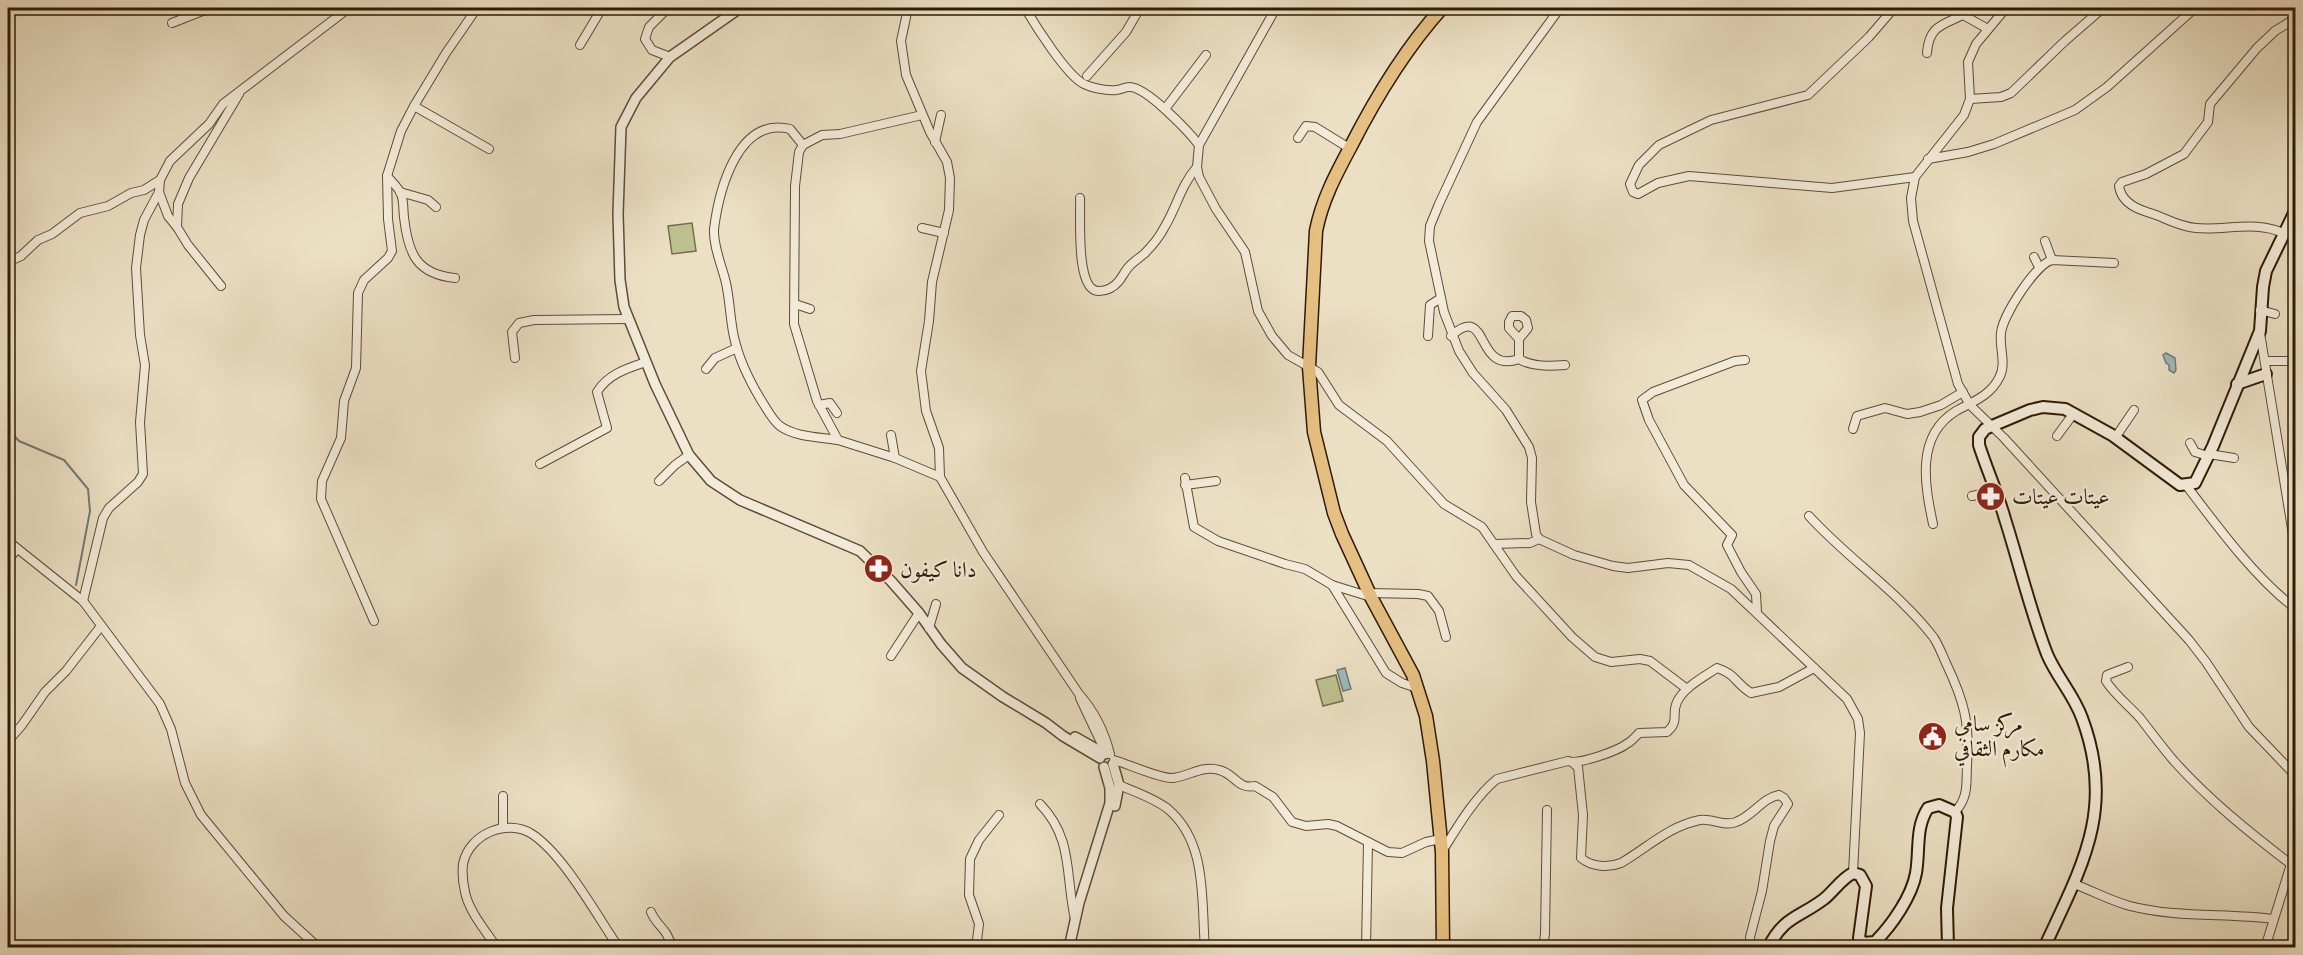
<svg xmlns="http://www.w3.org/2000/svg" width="2303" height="955" font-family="'EB Garamond',Amiri,serif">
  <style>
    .green { fill: #bdc190; stroke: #766e4b; stroke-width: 1.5 }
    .water { fill: #9dbabe; stroke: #717a74; stroke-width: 1.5 }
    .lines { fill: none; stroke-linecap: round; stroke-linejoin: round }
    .stream { stroke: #717a74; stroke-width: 2 }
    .minor-casing { stroke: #5e4c36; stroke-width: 10 }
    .tertiary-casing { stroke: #5e4c36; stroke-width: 12 }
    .secondary-casing { stroke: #2e1b06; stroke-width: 14 }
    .primary-casing { stroke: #2e1b06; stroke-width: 15 }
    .minor { stroke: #f3ebd9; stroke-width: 8 }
    .tertiary { stroke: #f3ebd9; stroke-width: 9 }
    .secondary { stroke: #f3ebd9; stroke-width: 10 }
    .primary { stroke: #e6c082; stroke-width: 12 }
    .labels { text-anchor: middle; stroke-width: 4.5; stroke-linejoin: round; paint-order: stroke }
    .poi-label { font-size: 22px; fill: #2e1b06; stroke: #f3ebd9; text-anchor: start }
  </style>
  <rect width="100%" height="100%" fill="#ece0c4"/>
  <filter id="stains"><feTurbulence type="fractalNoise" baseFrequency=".00333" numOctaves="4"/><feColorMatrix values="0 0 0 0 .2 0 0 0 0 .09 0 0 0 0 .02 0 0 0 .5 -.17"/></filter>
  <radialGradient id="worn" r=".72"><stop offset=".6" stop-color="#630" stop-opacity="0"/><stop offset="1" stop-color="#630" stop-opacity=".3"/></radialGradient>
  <g class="green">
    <polygon points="692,223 696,251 672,254 668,226"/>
    <polygon points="1336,675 1343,701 1323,706 1316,680"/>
  </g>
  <g class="water">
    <polygon points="2166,353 2175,358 2176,370 2174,373 2169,370 2169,365 2166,363 2163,355"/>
    <polygon points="1345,668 1351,689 1343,691 1337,670"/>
  </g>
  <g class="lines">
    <polyline class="stream" points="8,429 19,441 64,460 88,489 90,511 76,585"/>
    <defs>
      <g id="minor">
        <polyline points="668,8 649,27 645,39 652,50 670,57"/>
        <path d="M908 8 901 41 906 75 930 132 947 162 950 178 949 210 932 282 929 321 921 371 926 411 939 448 940 477 983 552 1079 694C1094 711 1104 730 1110 754"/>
        <path d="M1025 8C1035 25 1067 76 1084 84 1092 88 1107 91 1116 90 1120 90 1125 87 1129 87 1146 86 1189 132 1199 145"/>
        <polyline points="1276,8 1199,145 1197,167 1199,177 1216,209 1245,252 1258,311 1272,336 1288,355 1318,372 1339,405 1387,441 1444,504 1482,527 1516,576 1572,637 1595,657 1611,662 1640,659 1650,661 1687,689"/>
        <polyline points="1894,8 1869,37 1808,95 1711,120 1659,145 1639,165 1630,184 1633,192 1638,194 1658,183 1689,176 1832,188 1915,177"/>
        <polyline points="2006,8 1976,44 1968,62 1970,99 1964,115 1915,177 1911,198 1913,221 1958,384 1970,405 2004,438 2189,640 2206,662 2249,727 2296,776"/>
        <polyline points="172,23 210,8"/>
        <polyline points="580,45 602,8"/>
        <path d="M1927 53C1929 26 1942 25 1963 15L1988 29"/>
        <polyline points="1087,76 1126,32 1140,8"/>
        <polyline points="1970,99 2001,97 2011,93 2065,41 2103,8"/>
        <polyline points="414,106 489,149"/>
        <polyline points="1165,109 1206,55"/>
        <polyline points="922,115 840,134 822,135 803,145 799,152 795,186 794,324 817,401 838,440 895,458 940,477"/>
        <polyline points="1298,138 1306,126 1315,127 1349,148"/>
        <polyline points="935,142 941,115"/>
        <path d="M803 145 790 129C738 116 719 190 714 229 713 246 722 266 726 283 730 301 730 319 734 337 739 360 749 380 761 400 767 409 772 420 780 426 795 437 820 437 838 440"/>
        <polyline points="1928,159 1968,152 1994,144 2075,110 2107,87 2195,8"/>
        <path d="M387 176C392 182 399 188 401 194 404 201 403 210 404 217 408 253 416 274 455 278"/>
        <polyline points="159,192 168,216 177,227"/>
        <polyline points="400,192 428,200 436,207"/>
        <path d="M1080 198C1081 216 1075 292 1099 291 1107 291 1114 287 1119 281 1122 277 1124 273 1127 269 1131 263 1138 259 1144 254 1152 246 1159 238 1164 228 1176 209 1181 185 1197 167"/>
        <polyline points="922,228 944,233"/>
        <path d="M2283 233C2256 220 2224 231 2196 228 2176 226 2165 217 2147 212 2134 208 2121 201 2119 186L2122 182 2146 174 2184 154 2208 122 2210 104 2257 48 2275 31 2296 18"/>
        <polyline points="2045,241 2052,260"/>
        <polyline points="2034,257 2039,267"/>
        <polyline points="8,262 21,256 38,240 52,234 80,213 108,206 131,193 144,190 160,180"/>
        <polyline points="221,286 188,245 177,227 178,204 189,178 239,94"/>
        <polyline points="795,304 810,309"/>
        <polyline points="2260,310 2275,314"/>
        <polyline points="2260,333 2296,553"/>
        <polyline points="1428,336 1430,305 1441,298"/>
        <path d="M1451 336C1490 301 1474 375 1519 359 1532 367 1550 366 1565 365"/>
        <polyline points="515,358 512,332 519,323 534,320 627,319"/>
        <polyline points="1519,359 1519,339 1528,328 1526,320 1521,316 1512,316 1509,322 1509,328 1519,339"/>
        <polyline points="1745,360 1735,361 1653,392 1642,400 1649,420 1684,485 1732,535 1727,545 1741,572 1756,594 1757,613"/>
        <polyline points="2265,361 2296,361"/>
        <polyline points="706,369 715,358 737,348"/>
        <polyline points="819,405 830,403 837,413"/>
        <polyline points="1853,429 1857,416 1885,408 1907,414 1920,412 1941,405 1963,392"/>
        <polyline points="891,435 895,458"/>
        <polyline points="2057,436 2074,413"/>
        <polyline points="2115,438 2134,410"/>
        <polyline points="2190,443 2195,452 2208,456"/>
        <polyline points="2209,454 2234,458"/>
        <path d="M540 464 607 428 597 392C608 374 628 368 646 362"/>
        <polyline points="1185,478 1194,527 1218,541 1285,564 1305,569 1332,585 1371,597"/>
        <polyline points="659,481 675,465 689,455"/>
        <polyline points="1185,485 1216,481"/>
        <path d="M2186 485C2217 526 2255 578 2296 609"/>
        <polyline points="1972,496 1996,491"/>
        <path d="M1809 516C1847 558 1901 594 1934 638 1939 646 1942 654 1946 663 1964 701 1970 722 1967 765 1966 783 1969 797 1955 812"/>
        <path d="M1933 524C1925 486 1915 436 1956 411 1972 402 1990 396 1999 378 2007 364 1999 348 2001 333 2003 315 2035 265 2052 260L2114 263"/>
        <polyline points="1539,539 1574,555 1613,566 1628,568 1668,563 1689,565 1731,589 1847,699 1858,719 1860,733 1853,873"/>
        <polyline points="8,541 83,601 160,704 171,729 185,783 201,815 284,916 319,948"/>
        <polyline points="1494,544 1530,543 1539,539 1536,534 1531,502 1532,458 1529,447 1506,410 1473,373 1459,351 1444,312 1429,241 1430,226 1439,204 1477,122 1560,8"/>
        <polyline points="8,560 17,549"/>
        <polyline points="1332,585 1386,673 1402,683 1417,688"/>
        <polyline points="1369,593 1418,594 1428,596 1439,611 1446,637"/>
        <polyline points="83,601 103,518 109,508 138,482 143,474 140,422 145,365 140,335 136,268 140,235 144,220 159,192 160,180 170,161 209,124 223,104 349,8"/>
        <polyline points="374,621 321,499 322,481 341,438 344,401 356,368 358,293 364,280 388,258 392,251 388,219 387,176 401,131 414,106 446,53 477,8"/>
        <polyline points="929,628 936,604"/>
        <polyline points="891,656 919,613"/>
        <path d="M2128 667 2107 675 2106 681C2114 694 2129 706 2140 718 2151 732 2162 747 2174 761 2209 800 2250 833 2292 865"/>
        <polyline points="1080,698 1106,753"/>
        <polyline points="8,741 22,725 45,692 66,671 101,626"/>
        <path d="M1114 760C1128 764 1161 779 1173 778 1189 776 1203 765 1219 770 1234 773 1238 790 1255 786L1273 797 1292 822 1306 826 1328 824 1337 826 1388 852 1402 853 1426 842 1441 839"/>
        <path d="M1574 764 1578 767 1583 815 1581 858C1592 867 1608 868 1621 863 1647 848 1669 826 1700 820 1712 818 1724 827 1736 822 1753 816 1762 798 1779 795L1784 798 1788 804 1774 826 1770 841 1762 891 1750 937 1751 948"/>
        <path d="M1119 785C1135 792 1154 798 1168 809 1208 843 1201 901 1205 948"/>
        <path d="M1040 804C1074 839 1065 876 1075 919"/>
        <polyline points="503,828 503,796"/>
        <path d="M1443 850C1458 826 1475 797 1497 779L1568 761C1578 765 1618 751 1628 743 1632 741 1636 736 1639 733L1667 732C1680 721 1671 715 1677 702 1684 687 1704 677 1717 668 1736 674 1735 683 1751 693L1779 687 1814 668"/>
        <path d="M2074 884C2093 891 2111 901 2130 906 2177 918 2226 913 2273 919"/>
        <path d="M651 912C657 927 667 927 672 948"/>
        <path d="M497 948C486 931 469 912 465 892 463 883 462 873 463 864 469 834 507 818 532 834 564 855 597 916 619 948"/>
        <polyline points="976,948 979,924 969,895 970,859 979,840 999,815"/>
        <polyline points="1366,948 1368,842"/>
        <polyline points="1543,948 1545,934 1547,810"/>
        <polyline points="2265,948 2296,848"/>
      </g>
      <g id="tertiary">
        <polyline points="740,8 670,57 636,98 621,127 618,214 620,280 624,307 655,384 689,455 711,481 740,500 860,551 891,581 919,613 941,644 962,668 1003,697 1046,723 1063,736 1100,758"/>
        <polyline points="1075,737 1105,754"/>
        <polyline points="1113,764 1119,785 1115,806"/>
        <polyline points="1069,948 1079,903 1110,803 1110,788 1104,767"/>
      </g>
      <g id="secondary">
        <polyline points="2237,384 2266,374"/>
        <path d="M1768 948C1784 916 1799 918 1824 899 1834 891 1841 879 1853 873L1860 875 1866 886 1859 938 1863 943 1875 942C1892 925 1912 896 1916 873 1920 850 1915 828 1928 808L1939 805 1955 812 1957 817 1947 908 1948 948"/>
        <path d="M2044 948C2082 866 2116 809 2082 718 2074 695 2056 676 2047 654 2030 610 2019 563 2005 519 1998 494 1987 470 1979 445V437L1985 429 2030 410 2043 407 2065 409 2112 435 2180 485 2195 483 2213 446 2260 331 2263 287 2266 271 2296 209"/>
      </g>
      <path id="primary" d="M1442 8C1405 49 1376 97 1351 146 1336 174 1322 200 1316 231L1309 367 1314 432 1334 513 1342 534 1371 597 1413 675 1426 716 1433 761 1442 852 1443 948"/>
    </defs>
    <use href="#minor" class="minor-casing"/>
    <use href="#tertiary" class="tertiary-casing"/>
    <use href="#secondary" class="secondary-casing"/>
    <use href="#primary" class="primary-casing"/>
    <use href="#minor" class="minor"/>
    <use href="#tertiary" class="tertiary"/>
    <use href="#secondary" class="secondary"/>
    <use href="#primary" class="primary"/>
  </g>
  <defs>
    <symbol id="pharmacy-disc" viewBox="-11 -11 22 22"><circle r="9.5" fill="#8f2418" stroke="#f3ebd9"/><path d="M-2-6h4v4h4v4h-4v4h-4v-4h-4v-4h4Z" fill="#fff"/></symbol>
    <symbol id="civic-disc" viewBox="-11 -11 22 22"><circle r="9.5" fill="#8f2418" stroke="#f3ebd9"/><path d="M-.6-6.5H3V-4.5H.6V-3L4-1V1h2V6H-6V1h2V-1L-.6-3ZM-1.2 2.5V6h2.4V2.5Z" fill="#fff"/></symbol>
  </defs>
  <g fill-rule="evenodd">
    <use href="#pharmacy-disc" x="1974" y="480" width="33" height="33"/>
    <use href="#pharmacy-disc" x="862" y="552" width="33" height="33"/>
    <use href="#civic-disc" x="1916" y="720" width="33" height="33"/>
  </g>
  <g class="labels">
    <g class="poi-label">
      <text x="2012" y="504">عيتات عيتات</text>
      <text x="900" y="577">دانا كيفون</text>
      <text x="1954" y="731">مركز سامي<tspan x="1954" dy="25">مكارم الثقافي</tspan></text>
    </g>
  </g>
  <rect width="2303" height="955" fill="none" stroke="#ece0c4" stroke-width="30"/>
  <rect x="9" y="9" width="2285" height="937" fill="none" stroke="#2e1b06" stroke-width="3"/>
  <rect x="15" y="15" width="2273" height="925" fill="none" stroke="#2e1b06" stroke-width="1.5"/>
  <rect width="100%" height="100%" filter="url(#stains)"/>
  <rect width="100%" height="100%" fill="url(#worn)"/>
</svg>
